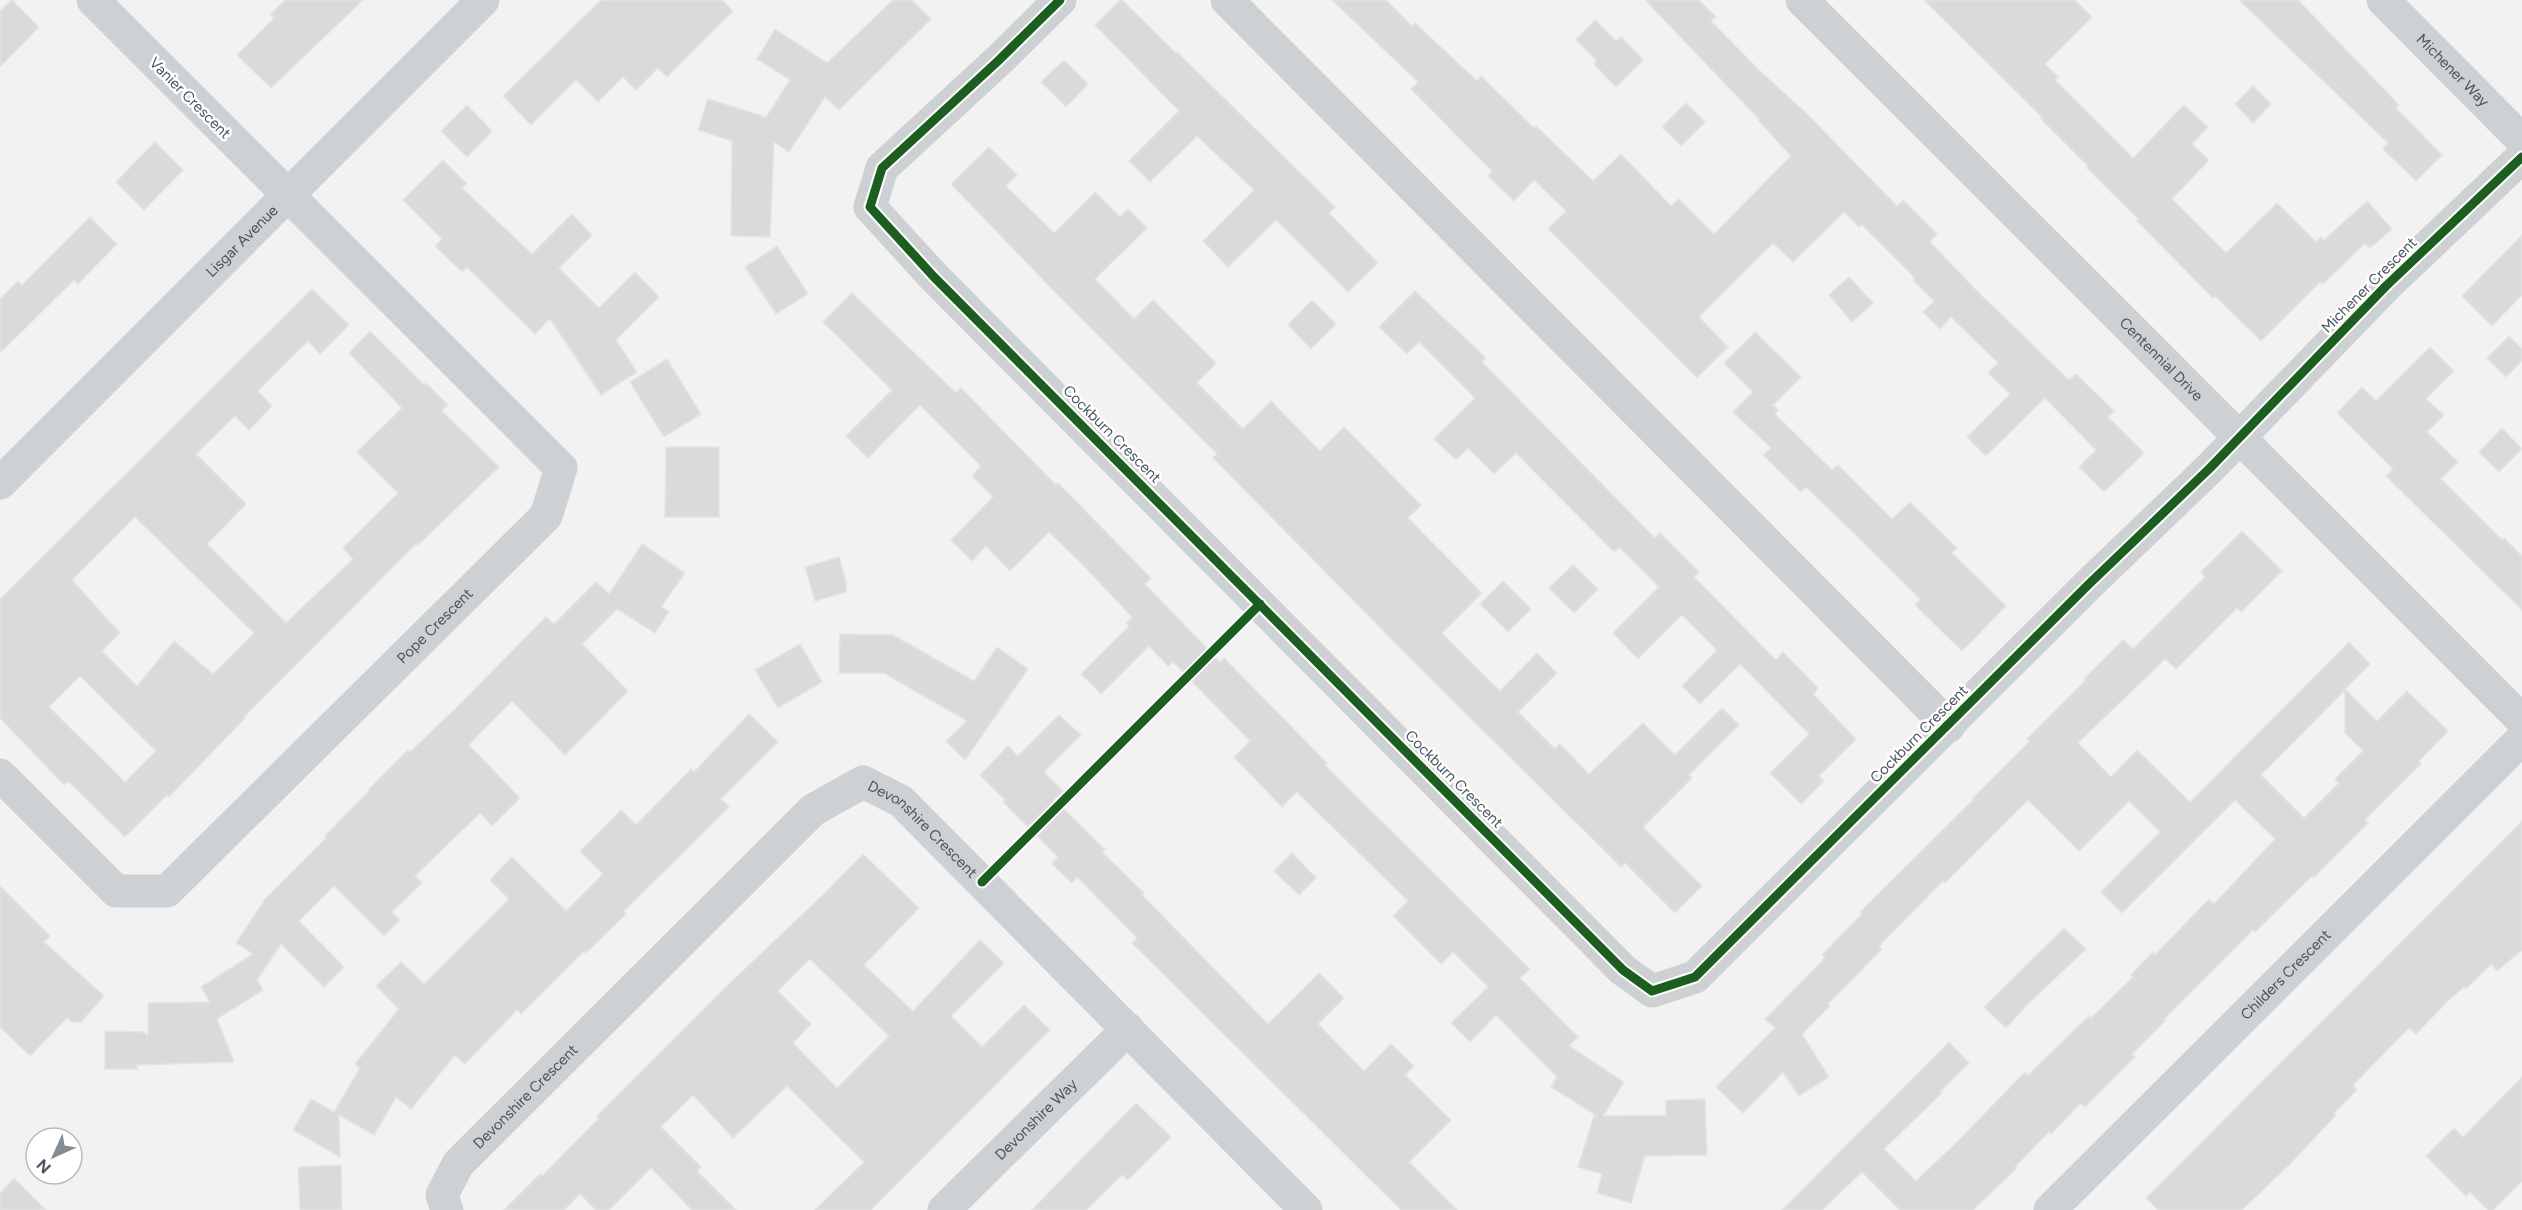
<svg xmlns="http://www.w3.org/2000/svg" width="2522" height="1210" font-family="Figtree,sans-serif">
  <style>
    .building { fill: #dadadc; stroke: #e4e4e5; stroke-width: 1.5; fill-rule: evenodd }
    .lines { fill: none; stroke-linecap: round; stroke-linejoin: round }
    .street { stroke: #ced1d3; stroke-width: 33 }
    .cycleway-casing { stroke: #fff; stroke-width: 13 }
    .cycleway { stroke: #1b5e20; stroke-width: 9 }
    .labels { text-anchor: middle; stroke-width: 5; stroke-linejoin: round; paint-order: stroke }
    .street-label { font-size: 15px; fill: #485560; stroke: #fff }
  </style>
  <rect width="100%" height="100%" fill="#f3f2f2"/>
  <g class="building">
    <polygon points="12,0 39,27 0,67 0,11"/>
    <polygon points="285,0 363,0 271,88 237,55 274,18 270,15"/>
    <polygon points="601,0 722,0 733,11 667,77 658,68 636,90 623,77 598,102 576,80 531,125 503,96"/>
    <polygon points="893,0 912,0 931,19 839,110 825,97 789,152 774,142 770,237 731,236 732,141 698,130 708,99 766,117 790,80 757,59 775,29 827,63"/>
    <polygon points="1120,0 1122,0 1176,53 1177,52 1335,207 1329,213 1378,263 1348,292 1276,220 1228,267 1203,241 1254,190 1197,136 1150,182 1129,161 1179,111 1095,25"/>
    <polygon points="1332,0 1386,0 1412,26 1415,23 1477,81 1481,76 1534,128 1536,126 1593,181 1621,154 1671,206 1679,199 1714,234 1791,156 1758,120 1759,119 1645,0 1699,0 1716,17 1711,21 1759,70 1808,115 1897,206 1903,200 1937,234 1930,242 1976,290 2069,380 2076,374 2114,411 2108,417 2144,453 2104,492 2079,467 2096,450 2045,398 1986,456 1967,437 2010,394 1988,373 1998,363 1951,317 1940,329 1923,312 1934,301 1913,280 1915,278 1862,225 1859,227 1844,212 1793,262 1773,243 1699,317 1728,347 1697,378 1548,229 1566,211 1534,180 1514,201 1488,176 1492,171 1411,89 1418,82"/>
    <polygon points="1924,0 2075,0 2092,17 2045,64 2058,77 2055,80 2133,158 2184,105 2208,127 2192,144 2209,160 2172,199 2226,253 2277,203 2316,242 2321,237 2324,240 2367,201 2392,229 2370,248 2365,243 2323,284 2320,282 2261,341 2215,296 2213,298 2137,221 2138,219 2087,168 2088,166 2041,119 2043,118"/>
    <polygon points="2239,0 2298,0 2399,105 2396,108 2442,155 2416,181 2383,149 2388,143"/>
    <polygon points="1595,20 1616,41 1621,37 1643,60 1616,87 1594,64 1597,61 1576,40"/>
    <polygon points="1064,60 1088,84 1066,107 1041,82"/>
    <polygon points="2253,86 2271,104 2253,123 2235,104"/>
    <polygon points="1686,103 1705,122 1681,146 1662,127"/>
    <polygon points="467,105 492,131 467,157 441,131"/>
    <polygon points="155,142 183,170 144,210 116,182"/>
    <polygon points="989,147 1017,175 1006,186 1054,233 1095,192 1120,217 1128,209 1147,228 1095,279 1134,319 1153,300 1216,363 1197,383 1243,429 1271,401 1320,451 1344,427 1421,505 1408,518 1482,593 1442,633 1500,691 1537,653 1557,673 1518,712 1555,749 1560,744 1589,774 1643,723 1675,755 1722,708 1739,725 1689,775 1692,778 1643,827 1702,886 1675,913 1625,863 1621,867 1425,673 1213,458 1217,454 1052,289 951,184"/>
    <polygon points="443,160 467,184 462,188 532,254 572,214 592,235 559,268 599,308 635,272 659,297 616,340 637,372 601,395 550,319 535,334 467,267 462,272 435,246 442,239 403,200"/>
    <polygon points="90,217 117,244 78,284 74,280 0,353 0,299 18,281 22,285"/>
    <polygon points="2522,235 2522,295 2492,326 2462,296"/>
    <polygon points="777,246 808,294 776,314 745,267"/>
    <polygon points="1849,277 1873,303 1852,322 1829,295"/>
    <path d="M312 289 349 325 320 354 308 341 258 391 272 406 249 430 235 416 196 454 246 504 207 544 286 623 353 559 343 548 398 493 357 452 402 408 349 353 370 331 424 385 426 383 448 405 442 411 499 467 418 545 416 544 244 717 245 718 169 797 167 795 125 837 68 781 64 785 0 718V599ZM135 517 254 633 213 674 174 641 137 686 102 651 120 633 72 580ZM80 676 156 751 125 782 49 707Z"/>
    <polygon points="1415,291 1486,358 1482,362 1655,538 1660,533 1699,572 1694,577 1776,660 1783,652 1818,688 1813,694 1856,739 1819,776 1824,781 1801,804 1770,773 1809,734 1740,664 1700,704 1682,686 1717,650 1682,615 1638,659 1613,633 1659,587 1619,547 1614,552 1516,453 1494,474 1468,448 1456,460 1434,439 1475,398 1419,342 1407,354 1379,327"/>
    <polygon points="852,293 956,393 961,388 1056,485 1058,483 1151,578 1145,584 1220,662 1224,658 1327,763 1325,765 1530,969 1520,978 1578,1037 1569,1046 1624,1082 1603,1116 1666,1115 1666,1100 1705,1099 1707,1155 1645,1156 1631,1203 1597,1193 1602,1174 1578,1167 1594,1116 1597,1116 1551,1087 1557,1077 1496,1015 1470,1042 1451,1023 1488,987 1453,952 1441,964 1393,916 1408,901 1297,792 1282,807 1234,757 1250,741 1173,662 1168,666 1149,646 1101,694 1081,674 1129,626 1126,623 1132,617 1083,565 1049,532 1010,571 986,546 972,561 951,540 993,497 972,476 981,466 920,405 868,458 846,436 892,390 823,322"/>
    <polygon points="1312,300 1336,324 1311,349 1288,325"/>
    <polygon points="1755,332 1801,377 1773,405 1778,410 1775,414 1832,470 1838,465 1892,519 1910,502 1957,548 1952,553 2006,606 1962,651 1915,605 1920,599 1861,540 1806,487 1801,492 1763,455 1771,448 1733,412 1753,392 1724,363"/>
    <polygon points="2509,336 2522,349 2522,361 2506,377 2487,358"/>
    <polygon points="2430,347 2454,371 2426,399 2444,415 2427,432 2458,462 2441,479 2502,540 2504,538 2522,556 2522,610 2386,476 2393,469 2337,413 2362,387 2376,401"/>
    <polygon points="667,359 701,414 664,437 630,382"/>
    <polygon points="2502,428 2522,449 2499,472 2479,452"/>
    <polygon points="666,447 719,447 719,517 665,517"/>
    <path d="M2242 531 2282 571 2241 612 2237 608 2176 669 2165 659 2078 743 2111 777 2137 750 2190 802 2349 642 2370 664 2345 689 2377 721 2407 691 2448 731 2419 761 2421 764 2365 820 2368 823 2314 877 2312 876 2255 932 2253 930 2163 1020 2165 1021 2132 1054 2135 1057 2085 1107 2081 1103 2051 1134 2049 1132 2015 1167 2017 1168 1973 1210H1900L1862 1172 1822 1210H1782L1949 1042 1969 1063 1940 1092 1942 1093 1884 1149 1916 1181 1957 1142 2025 1072 2028 1075 2089 1016 2091 1018 2133 977 2131 975 2153 952 2155 955 2209 899 2214 904 2275 839 2235 800 2122 913 2101 892 2160 832 2129 801 2079 851 2028 800 1945 883 1943 881 1879 946 1882 949 1828 1004 1830 1006 1802 1034 1829 1077 1799 1096 1783 1072 1743 1113 1716 1087 1775 1028 1765 1019 1825 958 1822 955 1862 914 1860 912 1973 800 1972 799 2030 741 2027 739 2086 680 2084 679 2123 640 2133 649 2205 577 2201 572ZM2345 690V733L2363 751 2335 779 2339 783 2304 818 2261 775Z"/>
    <polygon points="642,544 685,573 661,607 669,612 655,633 617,609 582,644 628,691 565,755 512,701 479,734 469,745 520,798 492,826 480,813 415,876 422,883 392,912 400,920 384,936 334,886 299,921 344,967 324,987 281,944 257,980 263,990 217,1019 234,1062 137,1065 137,1069 105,1069 105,1031 143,1032 148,1036 148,1003 210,1002 201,987 253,954 236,943 265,899 326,838 325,836 369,791 368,790 408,750 410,752 455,709 546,617 554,624 596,582 609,594"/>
    <polygon points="839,557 846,582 846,592 815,601 805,567"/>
    <polygon points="1573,565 1598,589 1574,613 1549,588"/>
    <polygon points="1503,581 1531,609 1508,632 1480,604"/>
    <polygon points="840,634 893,635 974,681 997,647 1028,669 965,760 946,741 967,721 884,673 839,673"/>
    <polygon points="800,644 822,682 778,708 755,670"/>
    <polygon points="749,714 778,742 721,799 729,807 624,911 626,914 586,953 584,951 521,1014 517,1010 465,1064 455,1055 411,1109 396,1097 374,1135 339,1115 340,1157 293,1130 311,1099 334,1112 360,1068 355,1064 399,1009 376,986 401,962 424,984 509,899 490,880 512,857 566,911 603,874 580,851 621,810 636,825 691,769 694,772"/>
    <polygon points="1059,715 1081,735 1044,772 1063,791 1055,800 1105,850 1102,852 1144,893 1142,895 1268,1024 1319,973 1344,998 1318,1024 1364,1071 1391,1044 1414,1066 1405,1075 1451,1120 1409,1162 1457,1210 1401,1210 1132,943 1137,938 1077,877 1072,883 1052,864 1058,857 1003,802 1005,800 980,775 1008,746 1018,756"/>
    <polygon points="2522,821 2522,950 2497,971 2491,964 2466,989 2464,987 2449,1000 2416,1034 2409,1028 2353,1085 2357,1090 2334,1113 2336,1115 2291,1163 2242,1210 2158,1210 2146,1198"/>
    <polygon points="1292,853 1316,878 1299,895 1274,871"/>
    <path d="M863 854 919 908 864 965 913 1011 980 940 1004 963 951 1016 982 1047 1024 1005 1050 1030 871 1210H815L864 1162 787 1086 733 1138 693 1095 661 1127 701 1167 697 1171 736 1210H692L651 1168 609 1210H596L580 1194 564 1210H504L540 1174 542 1176 599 1118 597 1116 729 984 825 893ZM810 959 889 1036 837 1088 793 1043 811 1024 778 991Z"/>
    <polygon points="0,886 50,936 44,942 104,996 81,1022 72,1022 67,1018 30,1056 0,1027"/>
    <polygon points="2064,928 2086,949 2027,1005 2006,1028 1984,1007"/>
    <polygon points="2522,1077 2522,1181 2493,1210 2488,1210 2470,1192 2466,1196 2426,1156 2454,1128 2463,1137"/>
    <polygon points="1136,1103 1171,1137 1128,1180 1122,1175 1086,1210 1032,1210"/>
    <polygon points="341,1165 342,1210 300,1210 298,1167"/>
    <polygon points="14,1178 46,1210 0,1210 0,1193"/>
  </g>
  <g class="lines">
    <g class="street">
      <polyline points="1060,0 998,61 882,168 870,207 934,277 1623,970 1652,991 1695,977 2088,585 2210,468 2386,286 2522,157"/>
      <polyline points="1227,0 1949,726"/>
      <path id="s1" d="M1802 0 2522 720"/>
      <path id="s2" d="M2383 0 2522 140"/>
      <path id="s3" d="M0 483 483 0"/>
      <path id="s4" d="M0 775 116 891H167L546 516 561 468 93 0"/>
      <path id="s5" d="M447 1210 442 1195 458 1164 813 810 863 782 901 801 1306 1210"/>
      <path id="s6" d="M944 1210 1128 1029"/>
      <path id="s7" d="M2050 1210 2522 739"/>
    </g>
    <defs>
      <g id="cycleway">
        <polyline points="1060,0 998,61 882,168 870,207 934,277 1623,970 1652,991 1695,977 2088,585 2210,468 2386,286 2522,157"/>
        <polyline points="982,882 1260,604"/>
      </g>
    </defs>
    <use href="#cycleway" class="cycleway-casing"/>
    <use href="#cycleway" class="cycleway"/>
  </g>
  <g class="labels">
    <g class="street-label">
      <text dy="5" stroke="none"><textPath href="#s2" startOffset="99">Michener Way</textPath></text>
      <text transform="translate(190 98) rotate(45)" y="5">Vanier Crescent</text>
      <text dy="5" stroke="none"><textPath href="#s3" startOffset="342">Lisgar Avenue</textPath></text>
      <text transform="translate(2369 285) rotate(-45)" y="5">Michener Crescent</text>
      <text dy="5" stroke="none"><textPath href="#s1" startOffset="508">Centennial Drive</textPath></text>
      <text transform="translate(1112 434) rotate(45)" y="5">Cockburn Crescent</text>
      <text dy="5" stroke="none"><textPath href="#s4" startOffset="592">Pope Crescent</textPath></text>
      <text transform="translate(1919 734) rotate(-45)" y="5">Cockburn Crescent</text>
      <text transform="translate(1454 779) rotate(45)" y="5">Cockburn Crescent</text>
      <text dy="5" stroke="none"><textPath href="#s5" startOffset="686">Devonshire Crescent</textPath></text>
      <text dy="5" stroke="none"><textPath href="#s7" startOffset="333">Childers Crescent</textPath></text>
      <text dy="5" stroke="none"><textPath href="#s5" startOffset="146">Devonshire Crescent</textPath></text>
      <text dy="5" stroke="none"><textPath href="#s6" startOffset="129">Devonshire Way</textPath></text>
    </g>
  </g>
  <g transform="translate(54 1156) rotate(225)"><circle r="28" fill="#ffffff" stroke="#b6bbbf" stroke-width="1.5"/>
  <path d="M0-4.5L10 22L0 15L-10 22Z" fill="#848c93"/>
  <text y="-9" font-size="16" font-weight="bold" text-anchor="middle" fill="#485560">N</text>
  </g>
</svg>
